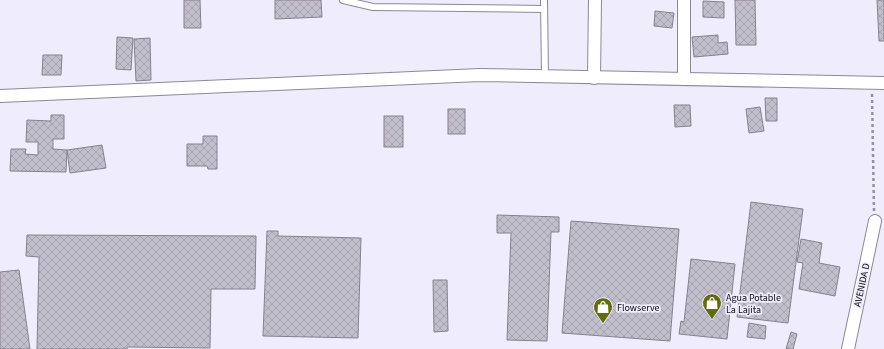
<svg xmlns="http://www.w3.org/2000/svg" width="884" height="349" font-family="'Source Sans 3',sans-serif">
  <style>
    .building { fill: url(#building-cross-hatch); stroke: #85828f }
    .lines { fill: none; stroke-linecap: round; stroke-linejoin: round }
    .lane-casing { stroke: #8c8997; stroke-width: 8 }
    .street-casing { stroke: #8c8997; stroke-width: 14 }
    .path { stroke: #93919b; stroke-width: 2.5; stroke-dasharray: 3 3; stroke-linecap: butt }
    .lane { stroke: #fff; stroke-width: 6 }
    .street { stroke: #fff; stroke-width: 12 }
    .labels { text-anchor: middle; stroke-width: 3.5; stroke-linejoin: round; paint-order: stroke }
    .street-label { font-size: 10px; fill: #0d0c11; stroke: #efecfb }
    .poi-label { font-size: 10px; fill: #0d0c11; stroke: #efecfb; text-anchor: start }
  </style>
  <defs>
    <pattern id="building-cross-hatch" width="8" height="8" patternUnits="userSpaceOnUse"><rect width="8" height="8" fill="#c2bfcd"/><path d="M0 0l8 8M0 8l8-8" fill="none" stroke="#a6a3af"/></pattern>
  </defs>
  <rect width="100%" height="100%" fill="#efecfb"/>
  <g class="building">
    <polygon points="184,0 200,0 201,28 184,28"/>
    <polygon points="275,0 321,0 322,17 275,19"/>
    <polygon points="735,0 755,0 756,45 736,45"/>
    <polygon points="877,0 884,0 884,41 879,41"/>
    <polygon points="703,1 724,2 724,18 703,17"/>
    <polygon points="655,11 674,13 672,28 654,26"/>
    <polygon points="718,35 718,43 727,42 728,54 694,57 692,37"/>
    <polygon points="117,37 133,38 131,70 116,69"/>
    <polygon points="150,38 151,80 136,81 134,39"/>
    <polygon points="43,55 62,55 61,75 42,75"/>
    <polygon points="765,98 777,98 777,121 766,121"/>
    <polygon points="674,105 690,105 691,126 675,127"/>
    <polygon points="760,107 764,131 749,133 746,109"/>
    <rect x="448" y="109" width="17" height="25"/>
    <polygon points="51,115 64,115 64,139 53,139 53,149 67,150 66,172 10,171 11,149 26,149 25,154 38,155 38,142 26,142 27,120 51,121"/>
    <rect x="384" y="116" width="19" height="31"/>
    <polygon points="203,136 217,136 217,169 208,169 207,166 187,166 187,144 203,144"/>
    <polygon points="102,145 106,168 70,173 67,150"/>
    <polygon points="751,202 803,209 788,323 737,317"/>
    <polygon points="497,215 559,217 559,232 551,232 547,341 507,340 511,233 497,233"/>
    <polygon points="571,221 679,229 670,341 562,333"/>
    <polygon points="267,231 278,231 278,236 361,238 358,338 263,336"/>
    <polygon points="27,235 256,236 255,289 211,289 210,348 127,347 127,349 37,349 39,257 26,256"/>
    <polygon points="801,239 822,243 819,263 840,267 835,296 799,289 803,263 797,262"/>
    <polygon points="691,259 735,264 727,339 679,334 681,321 684,322"/>
    <polygon points="19,270 30,349 0,349 0,272"/>
    <polygon points="433,280 447,280 448,331 434,332"/>
    <polygon points="749,323 766,326 765,339 747,337"/>
    <polygon points="791,332 797,334 793,349 786,349"/>
  </g>
  <g class="lines">
    <defs>
      <g id="lane">
        <polyline points="343,0 373,7 544,9"/>
        <polyline points="544,0 545,77"/>
      </g>
      <g id="street">
        <polyline points="684,0 684,79"/>
        <polyline points="594,78 595,0"/>
        <polyline points="0,96 480,75 884,83"/>
        <polyline points="848,349 875,221"/>
      </g>
    </defs>
    <use href="#lane" class="lane-casing"/>
    <use href="#street" class="street-casing"/>
    <polyline class="path" points="872,94 874,211"/>
    <use href="#lane" class="lane"/>
    <use href="#street" class="street"/>
  </g>
  <defs>
    <symbol id="shop-pin" viewBox="-11 -11 22 30"><path d="M0 17L-7.5 6A9.5 9.5 0 1 1 7.5 6Z" fill="#616b10" stroke="#efecfb"/><path d="M-5-2.5h2.3a2.7 3.5 0 0 1 5.4 0H5L5.5 6h-11ZM-1.5-2.5h3a1.5 2.3 0 0 0-3 0Z" fill="#fff"/></symbol>
  </defs>
  <g fill-rule="evenodd">
    <use href="#shop-pin" x="701" y="292" width="22" height="30"/>
    <use href="#shop-pin" x="592" y="296" width="22" height="30"/>
  </g>
  <g class="labels">
    <g class="street-label">
      <text transform="translate(861 285) rotate(-78)" y="4">AVENIDA D</text>
    </g>
    <g class="poi-label">
      <text x="726" y="301">Agua Potable<tspan x="726" dy="12">La Lajita</tspan></text>
      <text x="617" y="311">Flowserve</text>
    </g>
  </g>
</svg>
